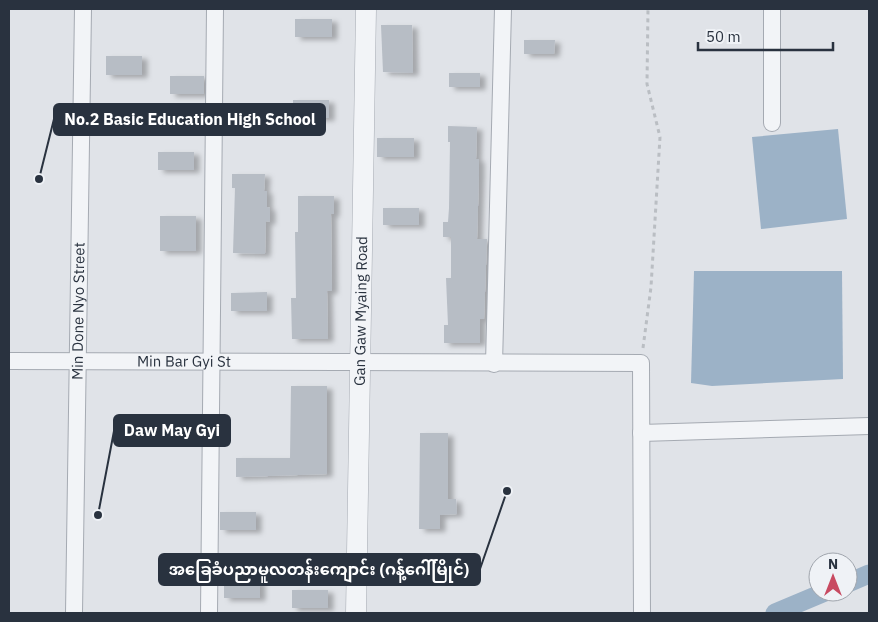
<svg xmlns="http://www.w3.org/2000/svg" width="878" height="622" font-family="'IBM Plex Sans','Noto Sans Myanmar',sans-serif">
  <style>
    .water { fill: #9cb2c7 }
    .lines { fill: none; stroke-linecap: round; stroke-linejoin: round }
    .canal { stroke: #9cb2c7; stroke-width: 19 }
    .building { fill: #b7bdc5; filter: url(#shadow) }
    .minor-casing { stroke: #a5aab2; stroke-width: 18 }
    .tertiary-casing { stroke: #a5aab2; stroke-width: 21 }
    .path { stroke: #babec3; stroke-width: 3; stroke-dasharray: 4 4; stroke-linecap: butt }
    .minor { stroke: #f2f4f7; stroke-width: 16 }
    .tertiary { stroke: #f2f4f7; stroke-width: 20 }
    .labels { text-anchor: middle; stroke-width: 4.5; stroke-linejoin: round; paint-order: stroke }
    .street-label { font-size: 15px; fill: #29323f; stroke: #eff2f6 }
    .leader { fill: none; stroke: #29323f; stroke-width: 2 }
    .callout-dot { fill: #29323f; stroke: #eff2f6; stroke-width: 2 }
    .callout { fill: #29323f; stroke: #29323f; stroke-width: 2 }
    .callout-label { font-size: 16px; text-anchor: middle; font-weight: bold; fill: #fff }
  </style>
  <defs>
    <filter id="shadow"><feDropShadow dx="5.5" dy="3" stdDeviation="2.5" flood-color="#0004"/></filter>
  </defs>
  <rect width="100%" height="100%" fill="#e0e3e8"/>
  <g class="water">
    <polygon points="838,129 847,219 761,229 752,137"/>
    <polygon points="694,271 842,271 843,379 712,386 691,383"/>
  </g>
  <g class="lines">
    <g class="canal">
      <polyline points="848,583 869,574"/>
      <polyline points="775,613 825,592"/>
    </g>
  </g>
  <g class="building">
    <rect x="295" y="19" width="37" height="18"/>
    <polygon points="381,25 412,25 413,73 383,72"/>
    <polygon points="524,40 555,40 554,54 524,54"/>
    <rect x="106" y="56" width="36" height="19"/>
    <rect x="449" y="73" width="31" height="14"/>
    <rect x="170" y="76" width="34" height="18"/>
    <rect x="293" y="100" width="36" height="18"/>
    <polygon points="448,126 477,127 476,159 479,159 479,174 477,239 487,239 484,319 480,319 480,343 444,343 444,325 448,325 446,278 451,278 451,237 443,237 443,222 448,222 449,208 450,142 448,142"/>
    <rect x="377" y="138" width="37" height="19"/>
    <rect x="158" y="152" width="36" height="18"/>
    <polygon points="232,174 265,174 264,191 267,191 267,207 270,208 270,222 266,221 265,254 233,253 235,188 232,188"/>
    <polygon points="298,196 334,196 334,214 331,214 332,291 327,291 328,339 292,339 291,298 296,298 295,232 298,232"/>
    <rect x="383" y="208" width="36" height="17"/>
    <rect x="160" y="216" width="36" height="35"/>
    <polygon points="267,292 267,311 231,311 231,293"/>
    <polygon points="291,386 327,386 327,474 236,477 236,458 290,458"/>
    <polygon points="420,433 448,433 448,499 456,499 457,514 440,515 440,529 419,529"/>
    <rect x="220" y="512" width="36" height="18"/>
    <rect x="224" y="580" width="36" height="18"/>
    <rect x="292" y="590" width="36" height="18"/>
  </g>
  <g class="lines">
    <defs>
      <g id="minor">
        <polyline points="772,123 772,9"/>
        <path id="s1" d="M9 361 641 363 642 613"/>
        <polyline points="494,364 503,9"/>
        <polyline points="641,433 869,426"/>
        <path id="s2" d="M74 613 83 9"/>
        <polyline points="209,613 215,9"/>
      </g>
      <g id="tertiary">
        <path id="s3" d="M356 613 366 9"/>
      </g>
    </defs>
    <use href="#minor" class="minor-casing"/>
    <use href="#tertiary" class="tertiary-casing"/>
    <polyline class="path" points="643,348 651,287 660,137 647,84 648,9"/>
    <use href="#minor" class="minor"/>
    <use href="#tertiary" class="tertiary"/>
  </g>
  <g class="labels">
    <g class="street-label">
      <text dy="5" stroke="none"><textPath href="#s2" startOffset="302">Min Done Nyo Street</textPath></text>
      <text dy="5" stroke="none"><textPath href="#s3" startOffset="302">Gan Gaw Myaing Road</textPath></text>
      <text dy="5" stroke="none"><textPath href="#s1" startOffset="175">Min Bar Gyi St</textPath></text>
    </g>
  </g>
  <path class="leader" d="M39 179L54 119M98 515L114 431M507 491L480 569"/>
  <g class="callout-dot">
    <circle cx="39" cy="179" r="5"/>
    <circle cx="98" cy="515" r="5"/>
    <circle cx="507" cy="491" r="5"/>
  </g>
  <g class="callout">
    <rect x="54" y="104" width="271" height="31" rx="5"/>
    <rect x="114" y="415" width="116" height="31" rx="5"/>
    <rect x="159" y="554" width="321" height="31" rx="5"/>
  </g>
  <g class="callout-label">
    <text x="190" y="125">No.2 Basic Education High School</text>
    <text x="172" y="436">Daw May Gyi</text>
    <text x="319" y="575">အခြေခံပညာမူလတန်းကျောင်း (ဂန့်ဂေါ်မြိုင်)</text>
  </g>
  <rect width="878" height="622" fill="none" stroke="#29323f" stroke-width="20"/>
  <g transform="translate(833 577)"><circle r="24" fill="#eff2f6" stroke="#a0a5ad"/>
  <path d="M0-4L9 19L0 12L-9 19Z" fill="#c84a61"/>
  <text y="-8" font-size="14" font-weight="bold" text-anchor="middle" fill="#29323f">N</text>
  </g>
  <path d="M698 42v8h135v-8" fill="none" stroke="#29323f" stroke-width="2.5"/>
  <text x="706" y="42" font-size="15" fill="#29323f" stroke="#eff2f6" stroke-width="4" paint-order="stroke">50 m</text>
</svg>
